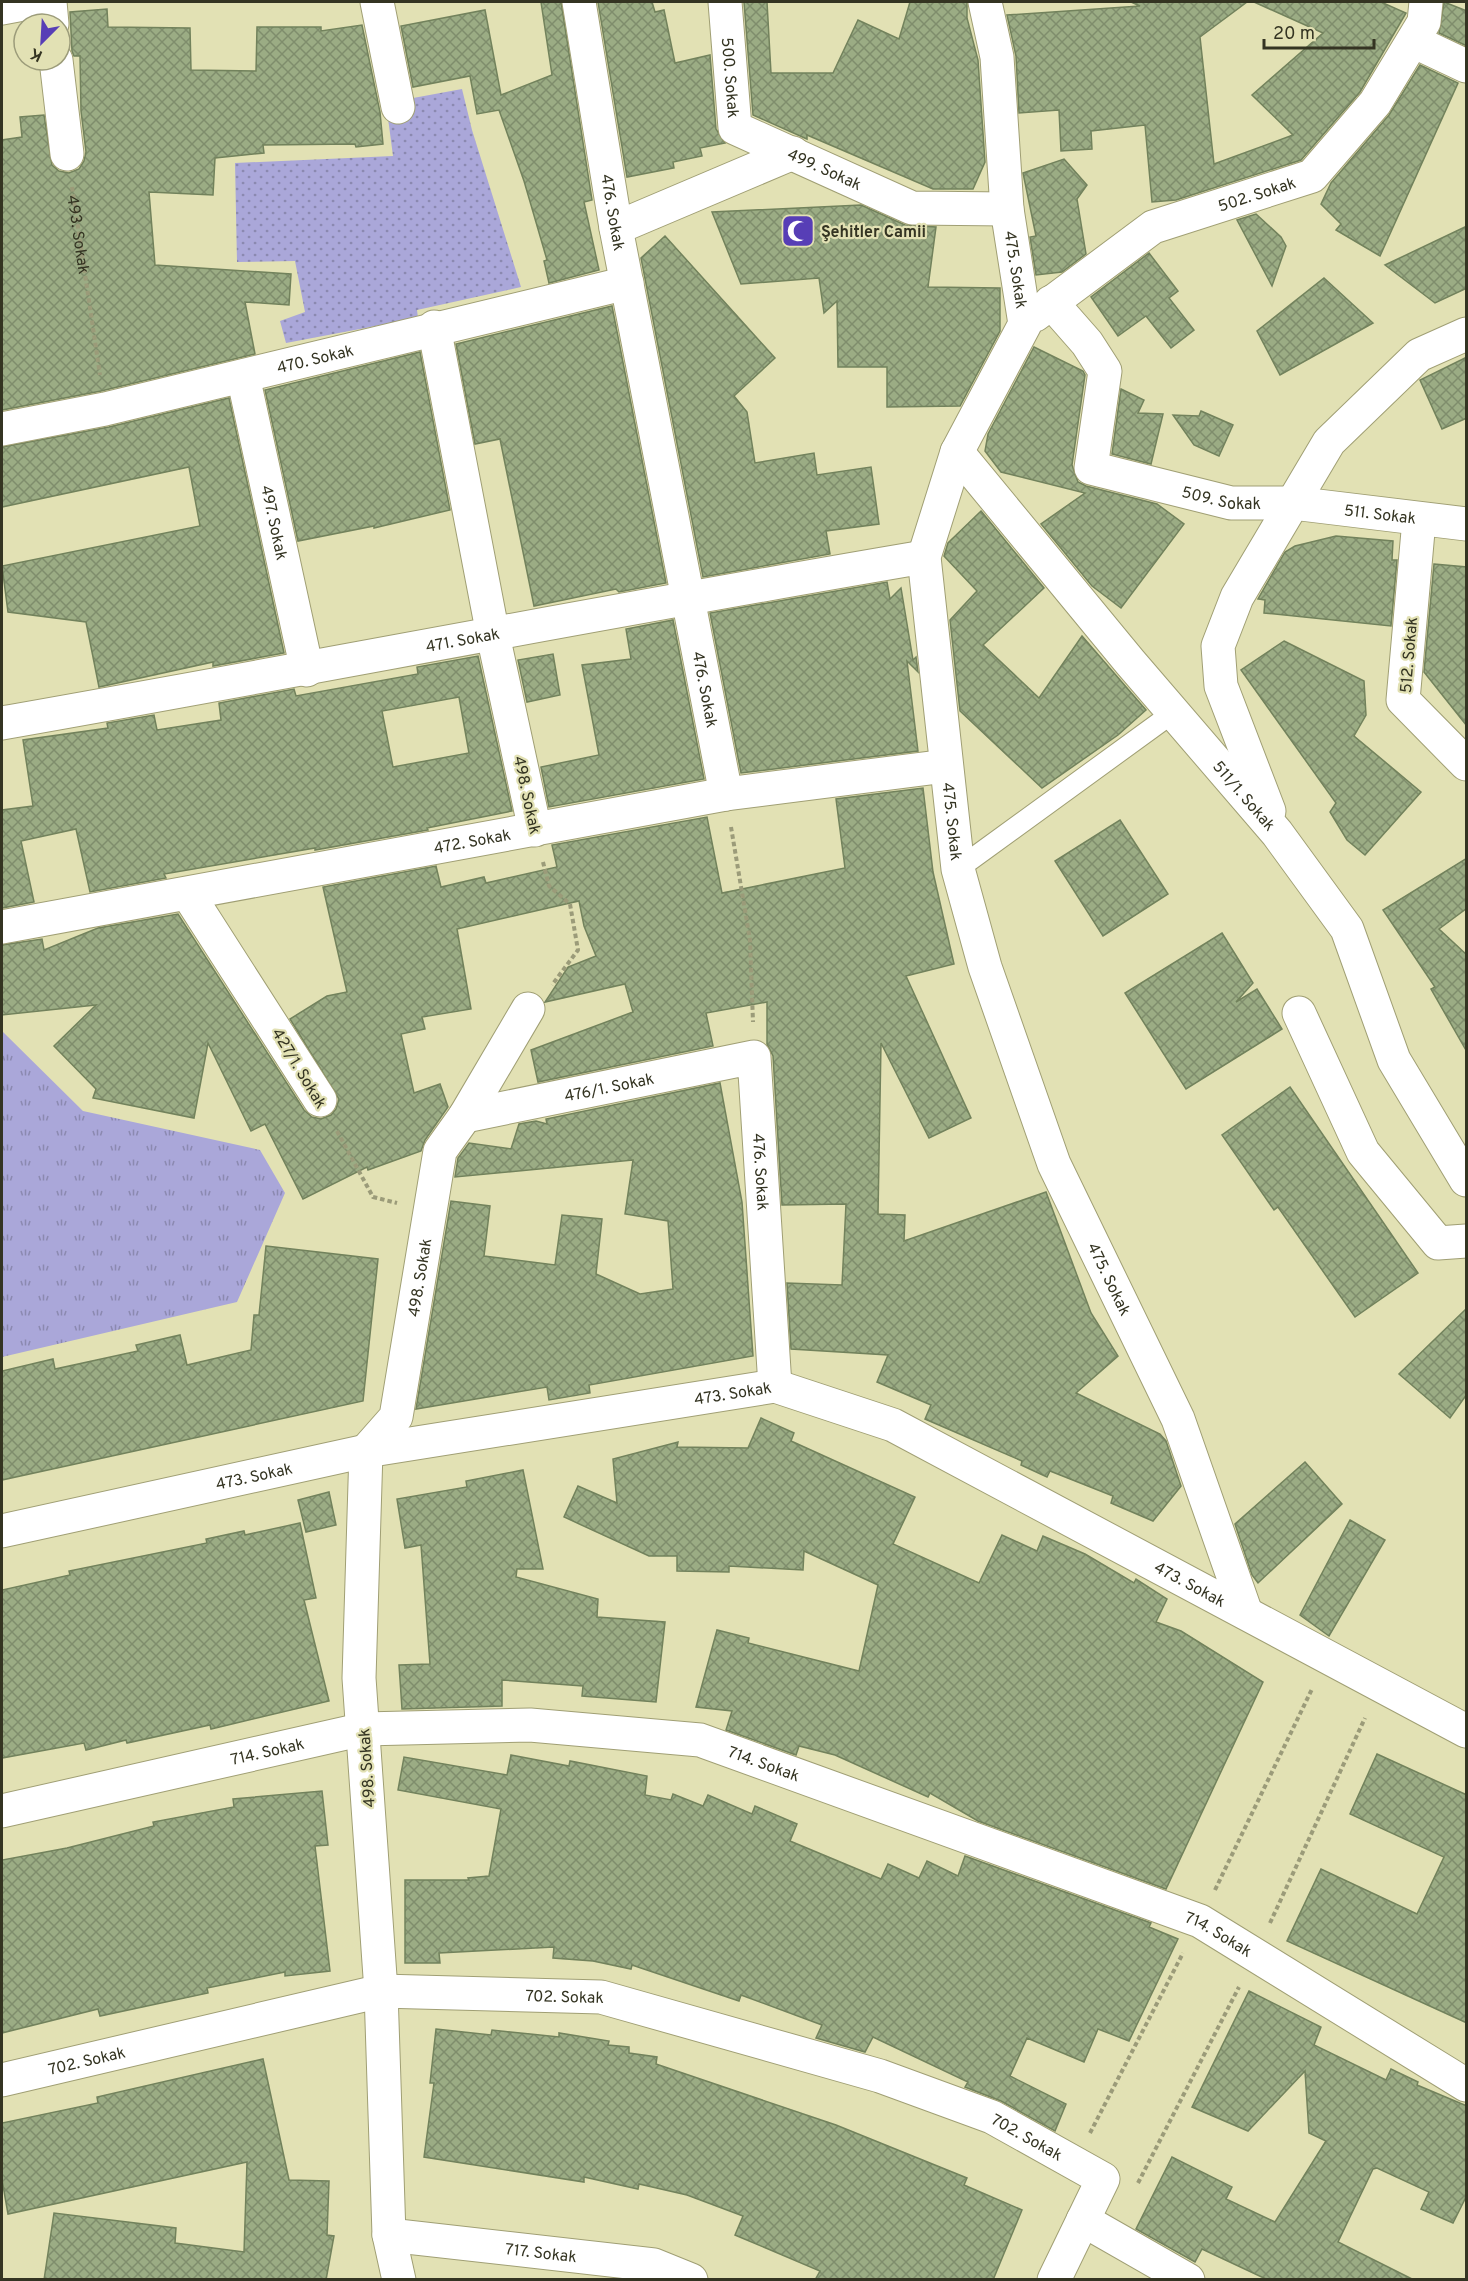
<svg xmlns="http://www.w3.org/2000/svg" width="1468" height="2281" font-family="Overpass,sans-serif">
  <style>
    .grass { fill: url(#grass-dots) }
    .park { fill: url(#park-tufts) }
    .building { fill: url(#building-cross-hatch); stroke: #72825c; stroke-width: 1.5; fill-rule: evenodd }
    .lines { fill: none; stroke-linecap: round; stroke-linejoin: round }
    .lane-casing { stroke: #a09f74; stroke-width: 22 }
    .street-casing { stroke: #a09f74; stroke-width: 35 }
    .path { stroke: #9b9b79; stroke-width: 4; stroke-dasharray: 4.5 3; stroke-linecap: butt }
    .lane { stroke: #fff; stroke-width: 20 }
    .street { stroke: #fff; stroke-width: 33 }
    .labels { text-anchor: middle; stroke-width: 4.5; stroke-linejoin: round; paint-order: stroke }
    .street-label { font-size: 16px; fill: #343422; stroke: #e2e1b4 }
    .poi-label { font-size: 16px; font-weight: bold; fill: #343422; stroke: #e2e1b4; text-anchor: start }
  </style>
  <defs>
    <pattern id="grass-dots" width="8" height="8" patternUnits="userSpaceOnUse" patternTransform="scale(1.5)"><rect width="8" height="8" fill="#aaa7d9"/><path d="M2 2h.1M6 6h.1" fill="none" stroke="#8b89b0" stroke-width="1.8" stroke-linecap="round"/></pattern>
    <pattern id="park-tufts" width="24" height="20" patternUnits="userSpaceOnUse" patternTransform="scale(1.5)"><rect width="24" height="20" fill="#aaa7d9"/><path d="M3 7l-1-3M5 7V3M7 7l1-3M15 17l-1-3M17 17v-4M19 17l1-3" fill="none" stroke="#8b89b0"/></pattern>
    <pattern id="building-cross-hatch" width="8" height="8" patternUnits="userSpaceOnUse" patternTransform="scale(1.5)"><rect width="8" height="8" fill="#9bac84"/><path d="M0 0l8 8M0 8l8-8" fill="none" stroke="#7f8d6c"/></pattern>
  </defs>
  <rect width="100%" height="100%" fill="#e2e1b4"/>
  <polygon class="grass" points="462,89 472,130 521,287 417,310 418,318 286,343 280,321 305,312 295,261 237,262 235,163 393,156 386,103"/>
  <polygon class="park" points="2,1031 83,1111 260,1150 285,1193 237,1302 2,1357"/>
  <g class="building">
    <polygon points="541,2 561,2 592,200 584,202 599,270 549,283 544,261 547,260 524,181 499,110 477,114 470,76 413,87 401,26 485,10 501,95 552,75"/>
    <polygon points="598,2 652,2 655,12 664,10 675,63 710,55 716,129 725,143 700,148 702,156 673,162 674,168 627,177"/>
    <polygon points="744,2 767,2 771,73 833,73 858,20 899,39 910,2 967,2 967,18 978,60 985,162 973,189 933,189 807,135 807,139 753,115"/>
    <polygon points="1131,2 1247,2 1200,37 1214,164 1293,135 1252,95 1323,33 1254,2 1381,2 1406,13 1360,92 1301,160 1176,200 1152,202 1145,125 1091,131 1092,149 1061,151 1059,110 1019,113 1016,56 1007,15 1140,6"/>
    <polygon points="1444,2 1467,11 1467,46 1439,33"/>
    <polygon points="107,9 108,27 190,28 191,70 256,71 257,27 321,27 321,31 362,25 380,112 383,144 356,147 355,144 263,145 264,153 215,158 213,195 149,192 155,265 291,274 289,305 245,302 255,354 101,391 2,410 2,140 22,137 20,117 44,115 52,165 59,171 69,173 79,169 84,161 86,152 81,111 80,56 74,56 72,51 70,12"/>
    <polygon points="1420,65 1458,83 1380,256 1336,230 1341,224 1321,204 1331,183 1389,115"/>
    <polygon points="1064,159 1087,185 1077,199 1086,254 1062,272 1036,275 1030,237 1036,236 1023,173"/>
    <polygon points="861,205 905,225 936,227 928,287 1000,288 1000,331 960,406 887,407 887,367 838,367 837,301 824,313 819,278 741,284 712,212"/>
    <polygon points="1256,214 1281,237 1286,246 1272,286 1237,220"/>
    <polygon points="1467,226 1467,288 1435,303 1385,265"/>
    <polygon points="665,236 775,358 734,396 747,412 755,463 814,453 817,475 871,467 879,524 826,531 830,554 703,577 641,258"/>
    <polygon points="1149,253 1178,291 1169,298 1194,330 1171,348 1146,316 1118,336 1091,297"/>
    <polygon points="1324,278 1373,323 1280,375 1257,331"/>
    <polygon points="612,306 666,583 619,592 616,589 534,606 500,439 475,444 456,344"/>
    <polygon points="1034,347 1083,371 1085,375 1072,465 1078,482 1086,486 1157,504 1184,524 1121,608 1092,586 1041,524 1085,493 1001,472 985,451 988,434"/>
    <polygon points="420,352 450,510 374,528 374,526 298,541 265,390"/>
    <polygon points="1467,357 1467,418 1442,429 1420,380"/>
    <polygon points="1121,389 1144,400 1138,413 1163,414 1151,464 1112,454"/>
    <polygon points="229,398 284,653 213,666 213,662 99,687 86,622 8,612 2,566 200,526 189,467 2,507 2,447 109,427"/>
    <polygon points="1201,411 1233,425 1219,456 1194,445 1173,415 1199,416"/>
    <polygon points="981,511 1044,588 983,645 1039,698 1082,636 1146,710 1118,735 1042,788 960,711 950,620 977,591 944,556 948,543"/>
    <polygon points="1336,536 1393,541 1392,560 1397,560 1391,626 1264,613 1265,600 1258,599 1285,552 1295,546"/>
    <polygon points="1434,564 1467,567 1467,726 1424,672"/>
    <polygon points="887,582 890,599 901,588 913,660 916,657 918,672 907,661 918,751 741,773 710,613"/>
    <polygon points="673,620 704,779 549,807 541,767 599,755 582,665 631,659 626,629"/>
    <polygon points="1284,641 1364,681 1366,715 1354,736 1421,792 1365,855 1347,840 1330,812 1336,803 1241,670"/>
    <polygon points="553,654 560,695 527,702 518,660"/>
    <path d="M478 656 512 811 427 828 428 830 315 850V848L164 874 166 878 90 892 76 829 21 841 34 902 2 908V810L33 806 23 740 108 728 107 723 154 715 157 730 221 720 219 703 294 689 296 696 418 674 417 667ZM459 697 469 753 393 767 382 711Z"/>
    <polygon points="923,788 933,872 954,964 906,976 971,1118 929,1138 881,1043 878,1214 905,1215 904,1241 1046,1192 1091,1313 1118,1356 1076,1393 1160,1434 1166,1441 1181,1486 1153,1521 1111,1503 1113,1496 1050,1471 1047,1477 1021,1465 1022,1461 925,1419 931,1405 877,1382 888,1355 791,1349 787,1283 842,1285 846,1204 782,1205 773,1056 767,1044 767,1002 706,1013 713,1046 538,1082 531,1050 633,1012 625,984 545,1002 568,967 596,956 584,926 579,901 457,929 471,1009 422,1017 425,1029 401,1034 414,1093 440,1084 448,1107 425,1140 421,1151 368,1170 367,1167 303,1199 265,1124 251,1131 208,1043 194,1118 93,1098 96,1089 54,1046 96,1005 2,1015 2,945 42,939 44,950 98,928 178,914 304,1110 312,1117 321,1119 331,1115 336,1109 339,1099 290,1019 327,996 347,992 323,887 436,866 441,887 484,877 486,883 557,867 552,845 707,817 722,893 845,868 836,799"/>
    <polygon points="1120,820 1168,894 1103,936 1055,861"/>
    <polygon points="1467,858 1467,908 1439,929 1467,955 1467,1052 1431,989 1435,987 1383,910"/>
    <polygon points="1222,933 1253,983 1236,1002 1257,989 1282,1029 1186,1089 1125,993"/>
    <polygon points="720,1083 742,1202 753,1356 589,1385 590,1393 549,1400 547,1387 416,1409 451,1201 490,1206 484,1256 555,1265 562,1215 602,1219 596,1274 640,1294 673,1289 668,1221 625,1214 633,1160 455,1177 458,1158 469,1143 511,1149 519,1124 536,1121 547,1124 546,1119"/>
    <polygon points="1290,1087 1418,1273 1355,1317 1278,1207 1274,1210 1222,1135"/>
    <polygon points="266,1246 378,1259 363,1401 2,1480 2,1371 53,1359 55,1369 138,1351 136,1345 180,1335 187,1365 251,1350 254,1315 259,1315"/>
    <polygon points="1467,1308 1467,1394 1450,1418 1399,1374"/>
    <polygon points="761,1418 794,1433 791,1441 915,1497 893,1544 979,1583 1002,1535 1037,1551 1043,1536 1085,1554 1134,1583 1136,1579 1167,1599 1156,1622 1181,1631 1263,1682 1166,1889 978,1821 930,1793 928,1797 835,1755 799,1746 796,1755 726,1730 732,1711 696,1707 717,1630 749,1638 748,1643 859,1671 878,1585 804,1551 803,1570 729,1566 729,1572 677,1571 677,1556 649,1556 564,1517 578,1486 617,1503 613,1459 678,1442 677,1447 748,1448"/>
    <polygon points="1305,1462 1342,1504 1258,1583 1252,1575 1235,1524"/>
    <polygon points="523,1470 543,1569 517,1569 516,1577 598,1599 597,1617 665,1622 656,1702 582,1696 583,1686 502,1680 502,1706 402,1709 399,1665 430,1664 421,1545 405,1548 397,1499 467,1487 466,1481"/>
    <polygon points="329,1492 336,1525 306,1532 298,1500"/>
    <polygon points="1350,1520 1385,1540 1329,1636 1300,1615"/>
    <polygon points="300,1523 316,1598 304,1600 329,1701 211,1729 210,1725 127,1743 126,1740 86,1750 84,1743 2,1758 2,1590 70,1575 69,1571 207,1543 206,1539 244,1531 245,1535"/>
    <polygon points="1377,1754 1467,1795 1467,2023 1287,1941 1321,1869 1417,1914 1444,1857 1350,1814"/>
    <polygon points="511,1755 569,1766 570,1761 647,1776 645,1795 671,1800 673,1794 703,1806 708,1795 752,1814 755,1806 797,1824 790,1841 881,1879 888,1864 919,1878 927,1861 958,1876 965,1856 1151,1923 1149,1927 1178,1939 1129,2041 1098,2029 1084,2062 1027,2038 1010,2076 1066,2104 1055,2131 1001,2101 965,2087 968,2082 873,2037 865,2052 816,2038 822,2025 741,1995 739,2001 632,1965 631,1969 593,1961 553,1958 554,1947 439,1953 440,1963 405,1963 405,1880 469,1880 468,1878 489,1876 501,1809 398,1790 404,1757 507,1775"/>
    <polygon points="322,1791 328,1845 315,1846 330,1971 285,1976 285,1972 207,1988 208,1993 100,2016 98,2009 2,2033 2,1860 67,1848 154,1826 153,1822 234,1807 233,1799"/>
    <polygon points="1249,1991 1321,2027 1314,2045 1386,2080 1391,2069 1418,2082 1417,2085 1467,2106 1467,2195 1453,2223 1421,2209 1429,2192 1377,2168 1373,2169 1338,2242 1414,2280 1268,2280 1202,2249 1195,2262 1136,2229 1172,2157 1232,2187 1226,2199 1275,2222 1326,2141 1309,2133 1305,2071 1248,2131 1192,2107"/>
    <polygon points="436,2029 491,2035 492,2030 559,2037 559,2033 609,2041 608,2045 629,2047 629,2053 657,2057 656,2064 836,2125 967,2178 964,2185 1022,2210 993,2280 815,2280 820,2271 735,2235 743,2216 687,2195 639,2184 638,2189 584,2177 584,2182 424,2157 434,2083 430,2083"/>
    <polygon points="263,2059 289,2180 329,2181 327,2235 334,2236 326,2280 44,2280 54,2213 176,2228 175,2243 244,2252 247,2162 8,2214 2,2180 2,2123 98,2103 97,2097"/>
  </g>
  <g class="lines">
    <defs>
      <polyline id="lane" points="958,869 1174,712"/>
      <g id="street">
        <polyline points="50,2 52,24"/>
        <polyline points="377,2 398,107"/>
        <path id="s2" d="M579 2 616 228 726 794"/>
        <path id="s3" d="M725 2 735 128 912 208 1007 209"/>
        <path id="s4" d="M985 2 997 57 1007 209 1025 324 957 452 924 557 958 869 985 967 1054 1164 1178 1419 1246 1613"/>
        <polyline points="2,8 34,2"/>
        <polyline points="1413,41 1466,66"/>
        <polyline points="56,60 67,154"/>
        <polyline points="616,228 793,153"/>
        <path id="s5" d="M1051 302 1087 343 1105 371 1091 468 1231 503H1293L1466 524"/>
        <path id="s6" d="M1035 315 1153 227 1312 176 1375 103 1424 22 1426 2"/>
        <polyline points="434,327 493,635 535,830"/>
        <path id="s7" d="M243 376 307 670"/>
        <path id="s8" d="M2 429 105 409 627 283"/>
        <path id="s9" d="M957 452 1130 662 1277 833 1347 929 1394 1060 1466 1180"/>
        <polyline points="1419,520 1403,700 1466,764"/>
        <path id="s10" d="M2 723C309 669 616 609 924 557"/>
        <polyline points="1269,811 1221,686 1218,646 1237,597 1329,442 1419,355 1466,334"/>
        <polyline points="188,894 320,1100"/>
        <path id="s11" d="M2 927 726 794 946 766"/>
        <polyline points="1299,1013 1363,1152 1438,1243 1466,1241"/>
        <path id="s12" d="M465 1116 754 1057 775 1386"/>
        <path id="s13" d="M2 1531 366 1451 775 1386 893 1425 1466 1731"/>
        <path id="s14" d="M2 1811 364 1729 530 1725 700 1740 1200 1921 1466 2085"/>
        <path id="s15" d="M2 2080 381 1991 601 1997 880 2076 992 2117 1103 2179 1054 2280"/>
        <polyline points="1083,2220 1188,2280"/>
        <path id="s16" d="M389 2235 654 2265 691 2280"/>
        <path id="s17" d="M399 2280 389 2235 381 1991 359 1678 366 1451 396 1417 440 1151 465 1116 528 1009"/>
      </g>
    </defs>
    <use href="#lane" class="lane-casing"/>
    <use href="#street" class="street-casing"/>
    <g class="path">
      <path id="s1" d="M72 187 100 375"/>
      <polyline points="731,827 750,940 753,1022"/>
      <polyline points="543,862 549,886 570,904 578,950 552,985"/>
      <polyline points="337,1131 373,1197 397,1203"/>
      <polyline points="1215,1890 1312,1689"/>
      <polyline points="1270,1923 1365,1718"/>
      <polyline points="1090,2133 1183,1953"/>
      <polyline points="1138,2183 1239,1987"/>
    </g>
    <use href="#lane" class="lane"/>
    <use href="#street" class="street"/>
  </g>
  <defs>
    <symbol id="mosque-square" viewBox="-11 -11 22 22"><rect x="-9" y="-9" width="18" height="18" rx="4" fill="#573eb6" stroke="#e2e1b4"/><path d="M3.5-4.9A6 6 0 1 0 3.5 4.9A5 5 0 1 1 3.5-4.9Z" fill="#fff"/></symbol>
  </defs>
  <g fill-rule="evenodd">
    <use href="#mosque-square" x="779" y="212" width="38" height="38"/>
  </g>
  <g class="labels">
    <g class="street-label">
      <text dy="6" stroke="none"><textPath href="#s3" startOffset="76">500. Sokak</textPath></text>
      <text dy="6" stroke="none"><textPath href="#s3" startOffset="225">499. Sokak</textPath></text>
      <text dy="6" stroke="none"><textPath href="#s6" startOffset="256">502. Sokak</textPath></text>
      <text dy="6" stroke="none"><textPath href="#s2" startOffset="213">476. Sokak</textPath></text>
      <text dy="6" stroke="none"><textPath href="#s1" startOffset="48">493. Sokak</textPath></text>
      <text dy="6" stroke="none"><textPath href="#s4" startOffset="270">475. Sokak</textPath></text>
      <text dy="6" stroke="none"><textPath href="#s8" startOffset="321">470. Sokak</textPath></text>
      <text dy="6" stroke="none"><textPath href="#s5" startOffset="320">509. Sokak</textPath></text>
      <text dy="6" stroke="none"><textPath href="#s5" startOffset="480">511. Sokak</textPath></text>
      <text dy="6" stroke="none"><textPath href="#s7" startOffset="150">497. Sokak</textPath></text>
      <text dy="6" stroke="none"><textPath href="#s10" startOffset="468">471. Sokak</textPath></text>
      <text transform="translate(1408 655) rotate(-85)" y="6">512. Sokak</text>
      <text dy="6" stroke="none"><textPath href="#s2" startOffset="699">476. Sokak</textPath></text>
      <text transform="translate(528 795) rotate(78)" y="6">498. Sokak</text>
      <text dy="6" stroke="none"><textPath href="#s9" startOffset="448">511/1. Sokak</textPath></text>
      <text dy="6" stroke="none"><textPath href="#s4" startOffset="846">475. Sokak</textPath></text>
      <text dy="6" stroke="none"><textPath href="#s11" startOffset="478">472. Sokak</textPath></text>
      <text transform="translate(300 1068) rotate(59)" y="6">427/1. Sokak</text>
      <text dy="6" stroke="none"><textPath href="#s12" startOffset="147">476/1. Sokak</textPath></text>
      <text dy="6" stroke="none"><textPath href="#s12" startOffset="410">476. Sokak</textPath></text>
      <text dy="6" stroke="none"><textPath href="#s17" startOffset="1018">498. Sokak</textPath></text>
      <text dy="6" stroke="none"><textPath href="#s4" startOffset="1332">475. Sokak</textPath></text>
      <text dy="6" stroke="none"><textPath href="#s13" startOffset="744">473. Sokak</textPath></text>
      <text dy="6" stroke="none"><textPath href="#s13" startOffset="258">473. Sokak</textPath></text>
      <text dy="6" stroke="none"><textPath href="#s13" startOffset="1248">473. Sokak</textPath></text>
      <text dy="6" stroke="none"><textPath href="#s14" startOffset="272">714. Sokak</textPath></text>
      <text dy="6" stroke="none"><textPath href="#s14" startOffset="776">714. Sokak</textPath></text>
      <text transform="translate(366 1768) rotate(-94)" y="6">498. Sokak</text>
      <text dy="6" stroke="none"><textPath href="#s14" startOffset="1262">714. Sokak</textPath></text>
      <text dy="6" stroke="none"><textPath href="#s15" startOffset="573">702. Sokak</textPath></text>
      <text dy="6" stroke="none"><textPath href="#s15" startOffset="87">702. Sokak</textPath></text>
      <text dy="6" stroke="none"><textPath href="#s15" startOffset="1059">702. Sokak</textPath></text>
      <text dy="6" stroke="none"><textPath href="#s16" startOffset="153">717. Sokak</textPath></text>
    </g>
    <g class="poi-label">
      <text x="821" y="237">Şehitler Camii</text>
    </g>
  </g>
  <rect width="1468" height="2281" fill="none" stroke="#343422" stroke-width="6"/>
  <g transform="translate(42 42) rotate(204)"><circle r="28" fill="#e2e1b4" stroke="#9c9c7a" stroke-width="1.5"/>
  <path d="M0-4.5L10 22L0 15L-10 22Z" fill="#573eb6"/>
  <text y="-9" font-size="16" font-weight="bold" text-anchor="middle" fill="#343422">K</text>
  </g>
  <path d="M1264 39v9h110v-9" fill="none" stroke="#343422" stroke-width="3"/>
  <text x="1273" y="39" font-size="18" fill="#343422" stroke="#e2e1b4" stroke-width="4.5" paint-order="stroke">20 m</text>
</svg>
